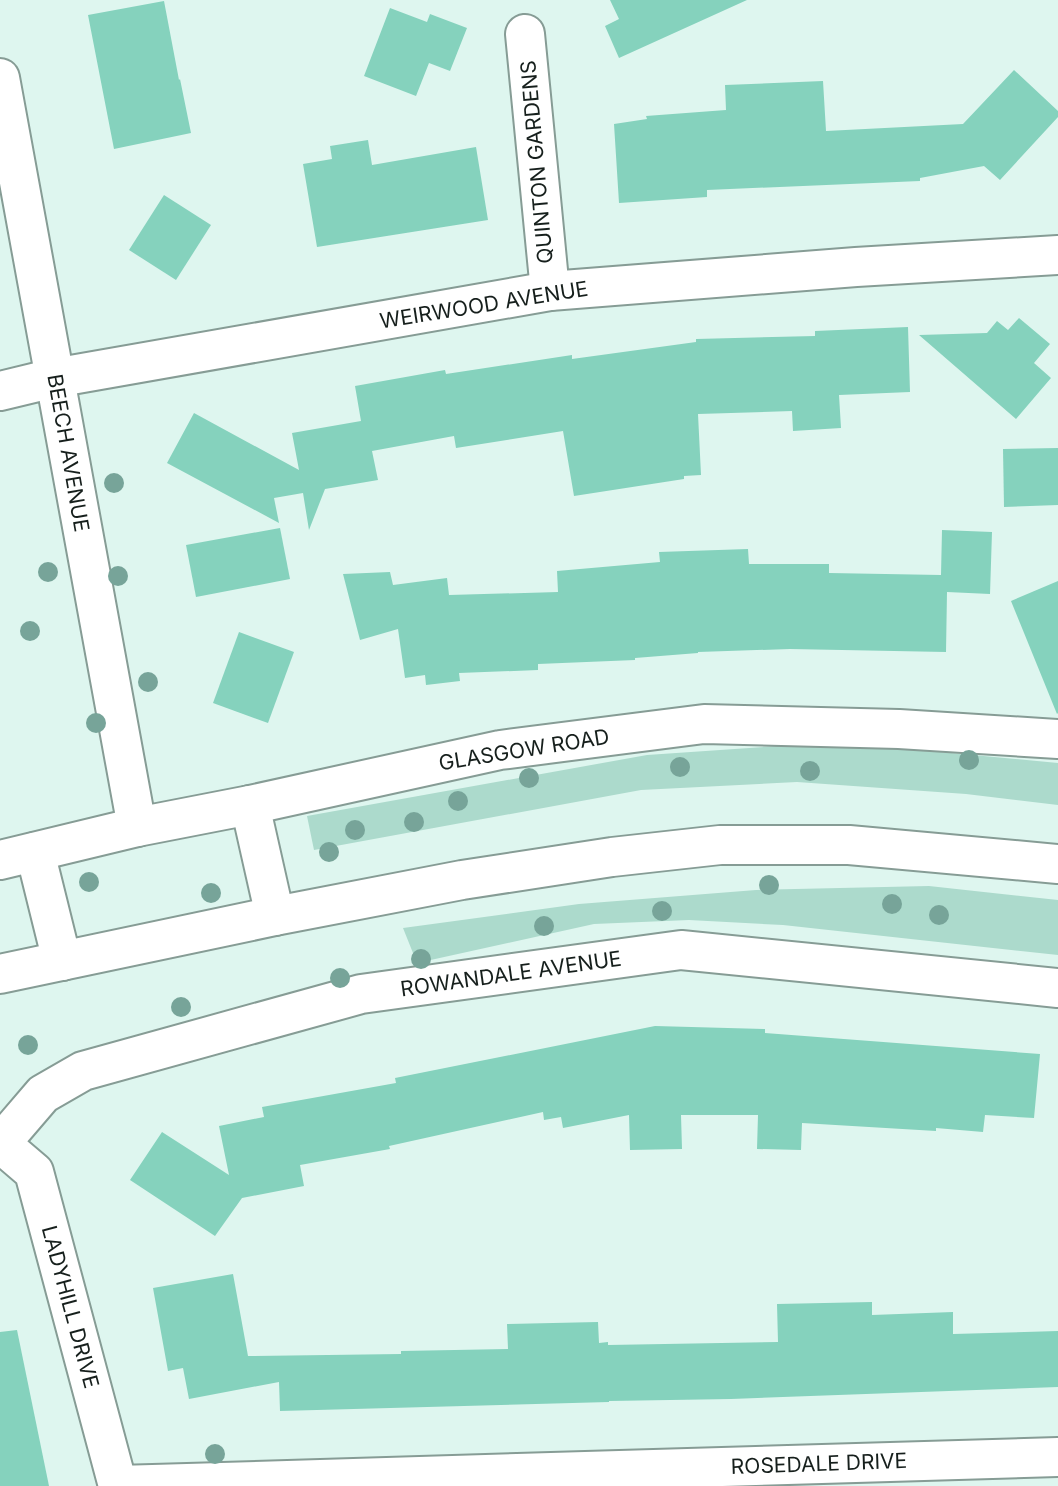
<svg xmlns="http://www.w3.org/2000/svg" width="1058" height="1486" font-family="Inter,sans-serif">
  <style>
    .green { fill: #acdacc }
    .building { fill: #85d2bd }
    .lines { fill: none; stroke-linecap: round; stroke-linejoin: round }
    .street-casing { stroke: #869c95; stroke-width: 42 }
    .primary-casing { stroke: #869c95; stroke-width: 42 }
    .street { stroke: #fff; stroke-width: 38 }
    .primary { stroke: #fff; stroke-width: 38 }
    .tree { fill: #77a499 }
    .labels { text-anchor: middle; stroke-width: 5; stroke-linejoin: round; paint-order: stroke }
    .street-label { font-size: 21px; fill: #161f1c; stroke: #fff }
  </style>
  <rect width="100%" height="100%" fill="#def6ef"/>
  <g class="green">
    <polygon points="835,742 1058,763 1058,805 966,794 797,782 641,790 314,850 307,816 647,755"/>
    <polygon points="929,886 1058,900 1058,955 783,925 689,920 594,924 417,963 403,928 579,904 756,890"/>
  </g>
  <g class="building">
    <polygon points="610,0 747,0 619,58 605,26 619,19"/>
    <polygon points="164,1 179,80 180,79 191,133 114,149 88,15"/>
    <polygon points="390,8 427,22 430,14 467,28 450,71 429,63 416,96 364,76"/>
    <polygon points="1014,70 1058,111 1058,117 1000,180 984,166 920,178 920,181 707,190 707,197 619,203 614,124 647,119 646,116 726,110 725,85 823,81 826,131 963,124"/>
    <polygon points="368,140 372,165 476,147 488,220 317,247 303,164 332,159 330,146"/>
    <polygon points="164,195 211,225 176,280 129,250"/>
    <polygon points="1019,318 1050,344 1034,363 1051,378 1016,419 919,335 987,333 997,321 1008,330"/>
    <polygon points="908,327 910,392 839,395 841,428 793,431 792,411 698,414 701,475 684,476 684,479 574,496 563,431 456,448 454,436 372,451 378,480 325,489 309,530 303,493 274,498 279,523 167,463 194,413 299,470 292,433 361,421 355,386 445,370 446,374 572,355 572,359 696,342 696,339 815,336 815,331"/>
    <polygon points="1058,448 1058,505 1004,507 1003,449"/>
    <polygon points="280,528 290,579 196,597 186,545"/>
    <polygon points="942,530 992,532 990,594 947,592 946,652 790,649 698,652 698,653 635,658 635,660 538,664 538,670 459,673 460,681 426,685 425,675 405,678 398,629 360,640 343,574 390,572 393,585 447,578 449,595 558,592 557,571 660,562 659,552 748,549 749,564 829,564 829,573 941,575"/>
    <polygon points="1058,581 1058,713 1057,714 1011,601"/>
    <polygon points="239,632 294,652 268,723 213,703"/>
    <polygon points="655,1026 765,1029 765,1033 1040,1054 1034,1118 985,1115 983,1132 936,1128 936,1131 802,1123 801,1150 757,1149 758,1115 681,1115 682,1149 630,1150 629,1115 563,1128 561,1117 544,1120 543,1112 389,1146 390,1149 300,1165 304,1186 242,1198 215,1236 130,1180 162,1132 229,1175 219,1126 264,1117 262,1107 396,1083 395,1078"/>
    <polygon points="233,1274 248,1356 401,1354 401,1351 508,1349 507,1324 598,1322 599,1343 608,1342 608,1345 778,1342 777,1304 872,1302 872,1315 953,1312 953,1334 1058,1331 1058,1387 731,1399 609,1401 609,1402 280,1411 279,1382 189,1399 183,1368 168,1371 153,1288"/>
    <polygon points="17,1330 49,1486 0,1486 0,1332"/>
  </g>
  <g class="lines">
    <defs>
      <g id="street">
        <polyline points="525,34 550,291"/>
        <polyline points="0,78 137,827"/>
        <polyline points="0,391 54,378 550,291 856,267 1058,255"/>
        <polyline points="250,805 275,916"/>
        <polyline points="35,852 62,961"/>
        <polyline points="0,860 137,827 250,805 500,750 704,724 899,729 1058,739"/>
        <polyline points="0,1143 34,1172 118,1486"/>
        <polyline points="1,1143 43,1094 83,1071 361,994 681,950 1058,988"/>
        <polyline points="118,1485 1058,1457"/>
      </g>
      <polyline id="primary" points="0,974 275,916 462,880 612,857 720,845 849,845 1058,864"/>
    </defs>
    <use href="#street" class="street-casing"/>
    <use href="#primary" class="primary-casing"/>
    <use href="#street" class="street"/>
    <use href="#primary" class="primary"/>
  </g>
  <g class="tree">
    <circle cx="114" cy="483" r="10"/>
    <circle cx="48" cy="572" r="10"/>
    <circle cx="118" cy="576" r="10"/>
    <circle cx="30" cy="631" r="10"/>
    <circle cx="148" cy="682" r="10"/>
    <circle cx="96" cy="723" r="10"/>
    <circle cx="969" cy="760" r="10"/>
    <circle cx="680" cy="767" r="10"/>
    <circle cx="810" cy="771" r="10"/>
    <circle cx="529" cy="778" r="10"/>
    <circle cx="458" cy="801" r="10"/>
    <circle cx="414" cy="822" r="10"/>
    <circle cx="355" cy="830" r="10"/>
    <circle cx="329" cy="852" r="10"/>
    <circle cx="89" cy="882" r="10"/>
    <circle cx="769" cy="885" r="10"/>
    <circle cx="211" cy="893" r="10"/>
    <circle cx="892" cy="904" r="10"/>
    <circle cx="662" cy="911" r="10"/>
    <circle cx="939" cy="915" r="10"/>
    <circle cx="544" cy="926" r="10"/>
    <circle cx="421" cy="959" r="10"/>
    <circle cx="340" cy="978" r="10"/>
    <circle cx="181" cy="1007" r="10"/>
    <circle cx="28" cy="1045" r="10"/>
    <circle cx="215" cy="1454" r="10"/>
  </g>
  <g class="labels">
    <g class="street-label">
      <text transform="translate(537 162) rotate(-95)" y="7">QUINTON GARDENS</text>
      <text transform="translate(484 305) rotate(-9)" y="7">WEIRWOOD AVENUE</text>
      <text transform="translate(68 453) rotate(80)" y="7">BEECH AVENUE</text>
      <text transform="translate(524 750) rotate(-9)" y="7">GLASGOW ROAD</text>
      <text transform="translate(511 974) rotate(-8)" y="7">ROWANDALE AVENUE</text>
      <text transform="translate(70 1307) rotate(75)" y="7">LADYHILL DRIVE</text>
      <text transform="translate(819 1464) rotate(-2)" y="7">ROSEDALE DRIVE</text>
    </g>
  </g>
</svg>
